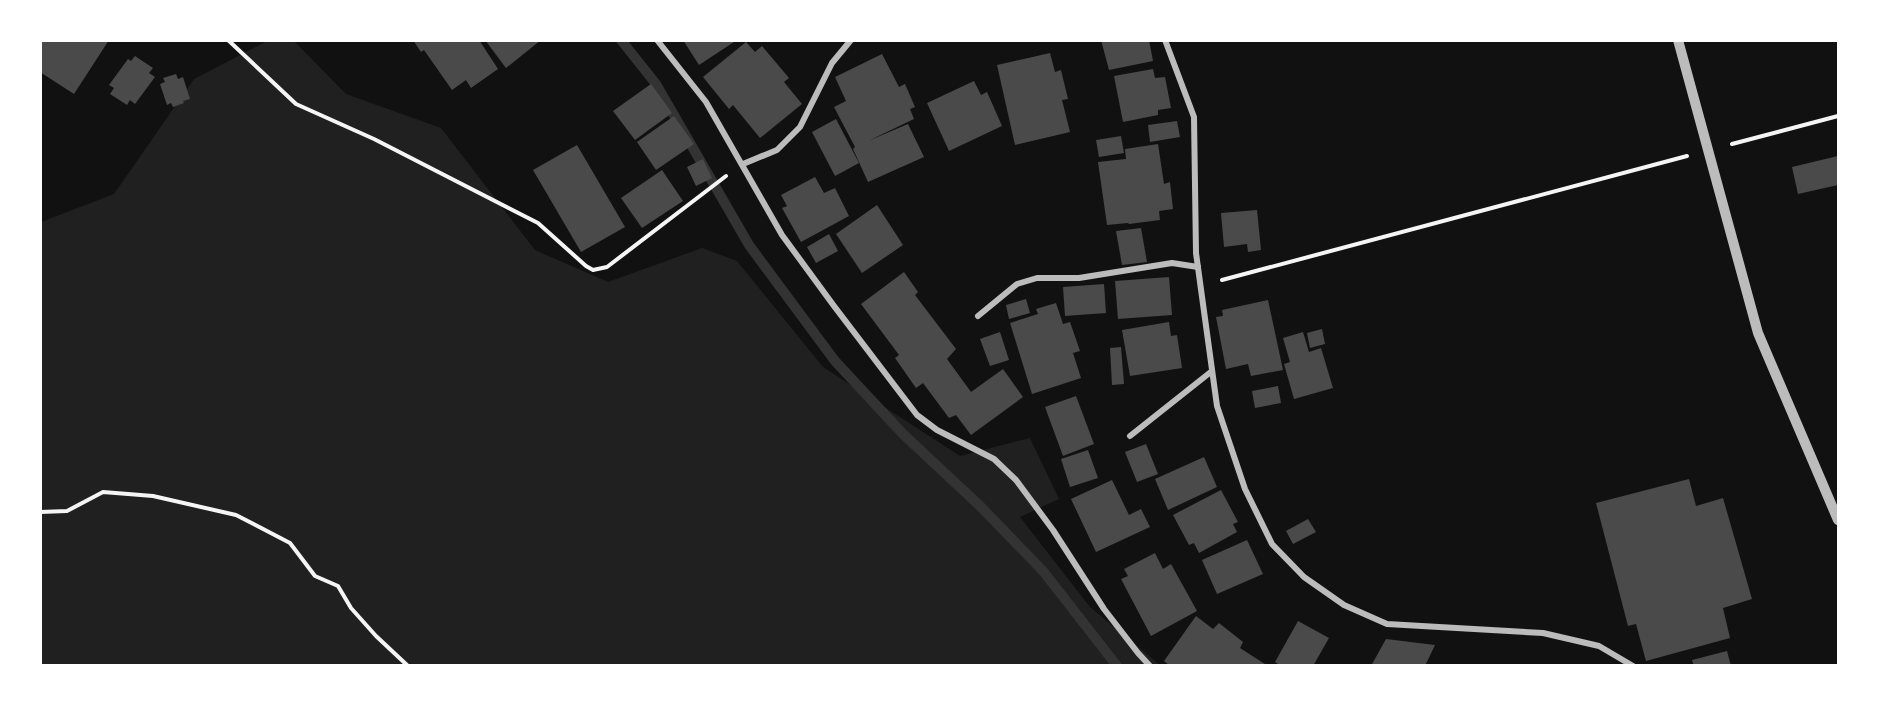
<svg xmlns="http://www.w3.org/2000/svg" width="1879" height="706" font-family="'IBM Plex Sans',sans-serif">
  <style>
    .green { fill: #202020 }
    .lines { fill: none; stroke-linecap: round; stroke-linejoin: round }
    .stream { stroke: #333; stroke-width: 10 }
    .building { fill: #4a4a4a }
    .path { stroke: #f5f5f5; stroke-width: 4 }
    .minor { stroke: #bcbcbc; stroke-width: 6 }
    .tertiary { stroke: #bcbcbc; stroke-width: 10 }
  </style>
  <rect width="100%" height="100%" fill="#111"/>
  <polygon class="green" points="269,40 294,41 346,94 441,128 535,250 608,282 702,248 737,261 823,367 960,456 1030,438 1059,499 1020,517 1090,607 1160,665 41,666 41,222 114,194 194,79"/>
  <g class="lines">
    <polyline class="stream" points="621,40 656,84 749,245 835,361 903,434 980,506 1043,571 1117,666"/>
  </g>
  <g class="building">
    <polygon points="40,40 109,40 74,94 40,72"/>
    <polygon points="413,40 479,40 498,69 471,88 466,80 452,90 424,50 421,52"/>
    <polygon points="485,40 541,40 506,68"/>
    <polygon points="683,40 737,40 699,65"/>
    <polygon points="1101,40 1149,40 1153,61 1109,70"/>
    <polygon points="746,42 755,52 762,46 789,78 784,82 802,104 760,138 733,105 729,109 703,77"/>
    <polygon points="1050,53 1055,72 1061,70 1068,99 1062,100 1070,132 1015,145 997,65"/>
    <polygon points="882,54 899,87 905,84 915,107 910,109 914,119 868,141 908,124 924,157 868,182 853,149 855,147 834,107 846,101 835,77"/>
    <polygon points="135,56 153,68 149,73 155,77 135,104 130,100 127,105 110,94 114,88 109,85 128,59 131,61"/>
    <polygon points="1153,69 1155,78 1165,77 1171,108 1158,110 1158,115 1123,122 1114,76"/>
    <polygon points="176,74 178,79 183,77 190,99 183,101 184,103 173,107 171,103 167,105 160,84 165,82 163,78"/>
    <polygon points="974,81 981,95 987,92 1002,126 949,151 927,103"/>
    <polygon points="651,84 672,113 635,140 613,111"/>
    <polygon points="674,116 694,144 656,170 637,142"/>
    <polygon points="836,119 859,163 835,176 812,132"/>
    <polygon points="1177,121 1180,137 1150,142 1148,125"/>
    <polygon points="1121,136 1124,153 1099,157 1096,140"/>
    <polygon points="1158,144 1164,184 1170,182 1173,209 1159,211 1160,220 1129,224 1128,223 1107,225 1098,162 1126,159 1125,149"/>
    <polygon points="577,145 625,227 581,252 533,170"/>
    <polygon points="1838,156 1838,185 1798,194 1792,167"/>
    <polygon points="703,159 712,178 696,186 687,167"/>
    <polygon points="662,170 683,201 642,228 621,198"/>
    <polygon points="815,177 824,193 835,188 849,216 801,242 782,208 787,206 781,195"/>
    <polygon points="877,205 903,245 862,273 836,234"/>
    <polygon points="1257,210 1261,250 1248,252 1247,244 1224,247 1221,213"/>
    <polygon points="1141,228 1147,262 1122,265 1116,231"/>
    <polygon points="829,234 838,251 816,263 807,247"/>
    <polygon points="904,272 918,292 915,295 956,349 947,359 971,392 1003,369 1023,397 971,435 956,415 949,418 923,383 916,388 895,358 899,355 861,304"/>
    <polygon points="1169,277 1172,315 1118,319 1115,281"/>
    <polygon points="1104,284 1106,313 1065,316 1063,287"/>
    <polygon points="1026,299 1030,313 1009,319 1006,305"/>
    <polygon points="1268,300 1283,370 1251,376 1248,364 1226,369 1216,317 1223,316 1222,310"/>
    <polygon points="1056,303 1063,324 1070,322 1080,351 1073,353 1081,378 1032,394 1010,323 1038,314 1036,309"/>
    <polygon points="1169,322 1171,336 1177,335 1182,368 1130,376 1122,330"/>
    <polygon points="1322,329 1325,344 1310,348 1307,333"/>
    <polygon points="1000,332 1009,360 990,366 980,339"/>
    <polygon points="1303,332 1309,352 1321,348 1333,388 1294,399 1284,364 1290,362 1283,338"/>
    <polygon points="1121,347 1124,384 1112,385 1110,348"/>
    <polygon points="1278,386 1281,403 1255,408 1252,391"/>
    <polygon points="1076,396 1094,444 1063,456 1045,407"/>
    <polygon points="1146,444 1158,474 1137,482 1125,452"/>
    <polygon points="1088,450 1098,478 1070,487 1061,459"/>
    <polygon points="1204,457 1217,487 1168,510 1155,479"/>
    <polygon points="1689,479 1696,506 1723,498 1752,599 1723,608 1730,638 1646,661 1636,624 1628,626 1596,503"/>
    <polygon points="1112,480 1129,515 1141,509 1150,527 1096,552 1071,499"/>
    <polygon points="1221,490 1238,522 1233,524 1237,532 1199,553 1194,543 1189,545 1173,515"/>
    <polygon points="1308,519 1316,532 1293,544 1286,531"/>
    <polygon points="1247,540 1263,574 1217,594 1202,560"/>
    <polygon points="1155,553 1163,569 1171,564 1197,611 1151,636 1121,579 1128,576 1124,569"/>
    <polygon points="1196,616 1213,629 1219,623 1243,642 1240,648 1268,666 1170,666 1164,661"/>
    <polygon points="1298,621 1329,638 1313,666 1281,666 1275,662"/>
    <polygon points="1386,639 1435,645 1425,666 1371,666"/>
    <polygon points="1727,651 1731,666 1694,666 1692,660"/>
  </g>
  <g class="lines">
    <g class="path">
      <polyline points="228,40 296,104 374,139 538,223 586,266 593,270 607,267 726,176"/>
      <polyline points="1732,144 1838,116"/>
      <polyline points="1222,280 1687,156"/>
      <polyline points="40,512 67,511 103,492 153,496 236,515 290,543 315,576 338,586 351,608 376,636 408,666"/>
    </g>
    <g class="minor">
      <polyline points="657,40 706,102 782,235 834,306 917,415 937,430 994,459 1016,480 1053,530 1104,609 1138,653 1150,666"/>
      <polyline points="1165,40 1194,117 1196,253 1217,406 1245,489 1272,544 1304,577 1344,605 1387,624 1543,633 1599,646 1633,666"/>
      <polyline points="743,164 777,150 800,127 832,63 851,40"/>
      <polyline points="978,316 1017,284 1037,278 1079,278 1172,263 1198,267"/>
      <polyline points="1130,436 1212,371"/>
    </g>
    <polyline class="tertiary" points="1678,40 1758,333 1838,520"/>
  </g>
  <rect width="1879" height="706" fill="none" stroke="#ffffff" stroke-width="84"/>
</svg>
